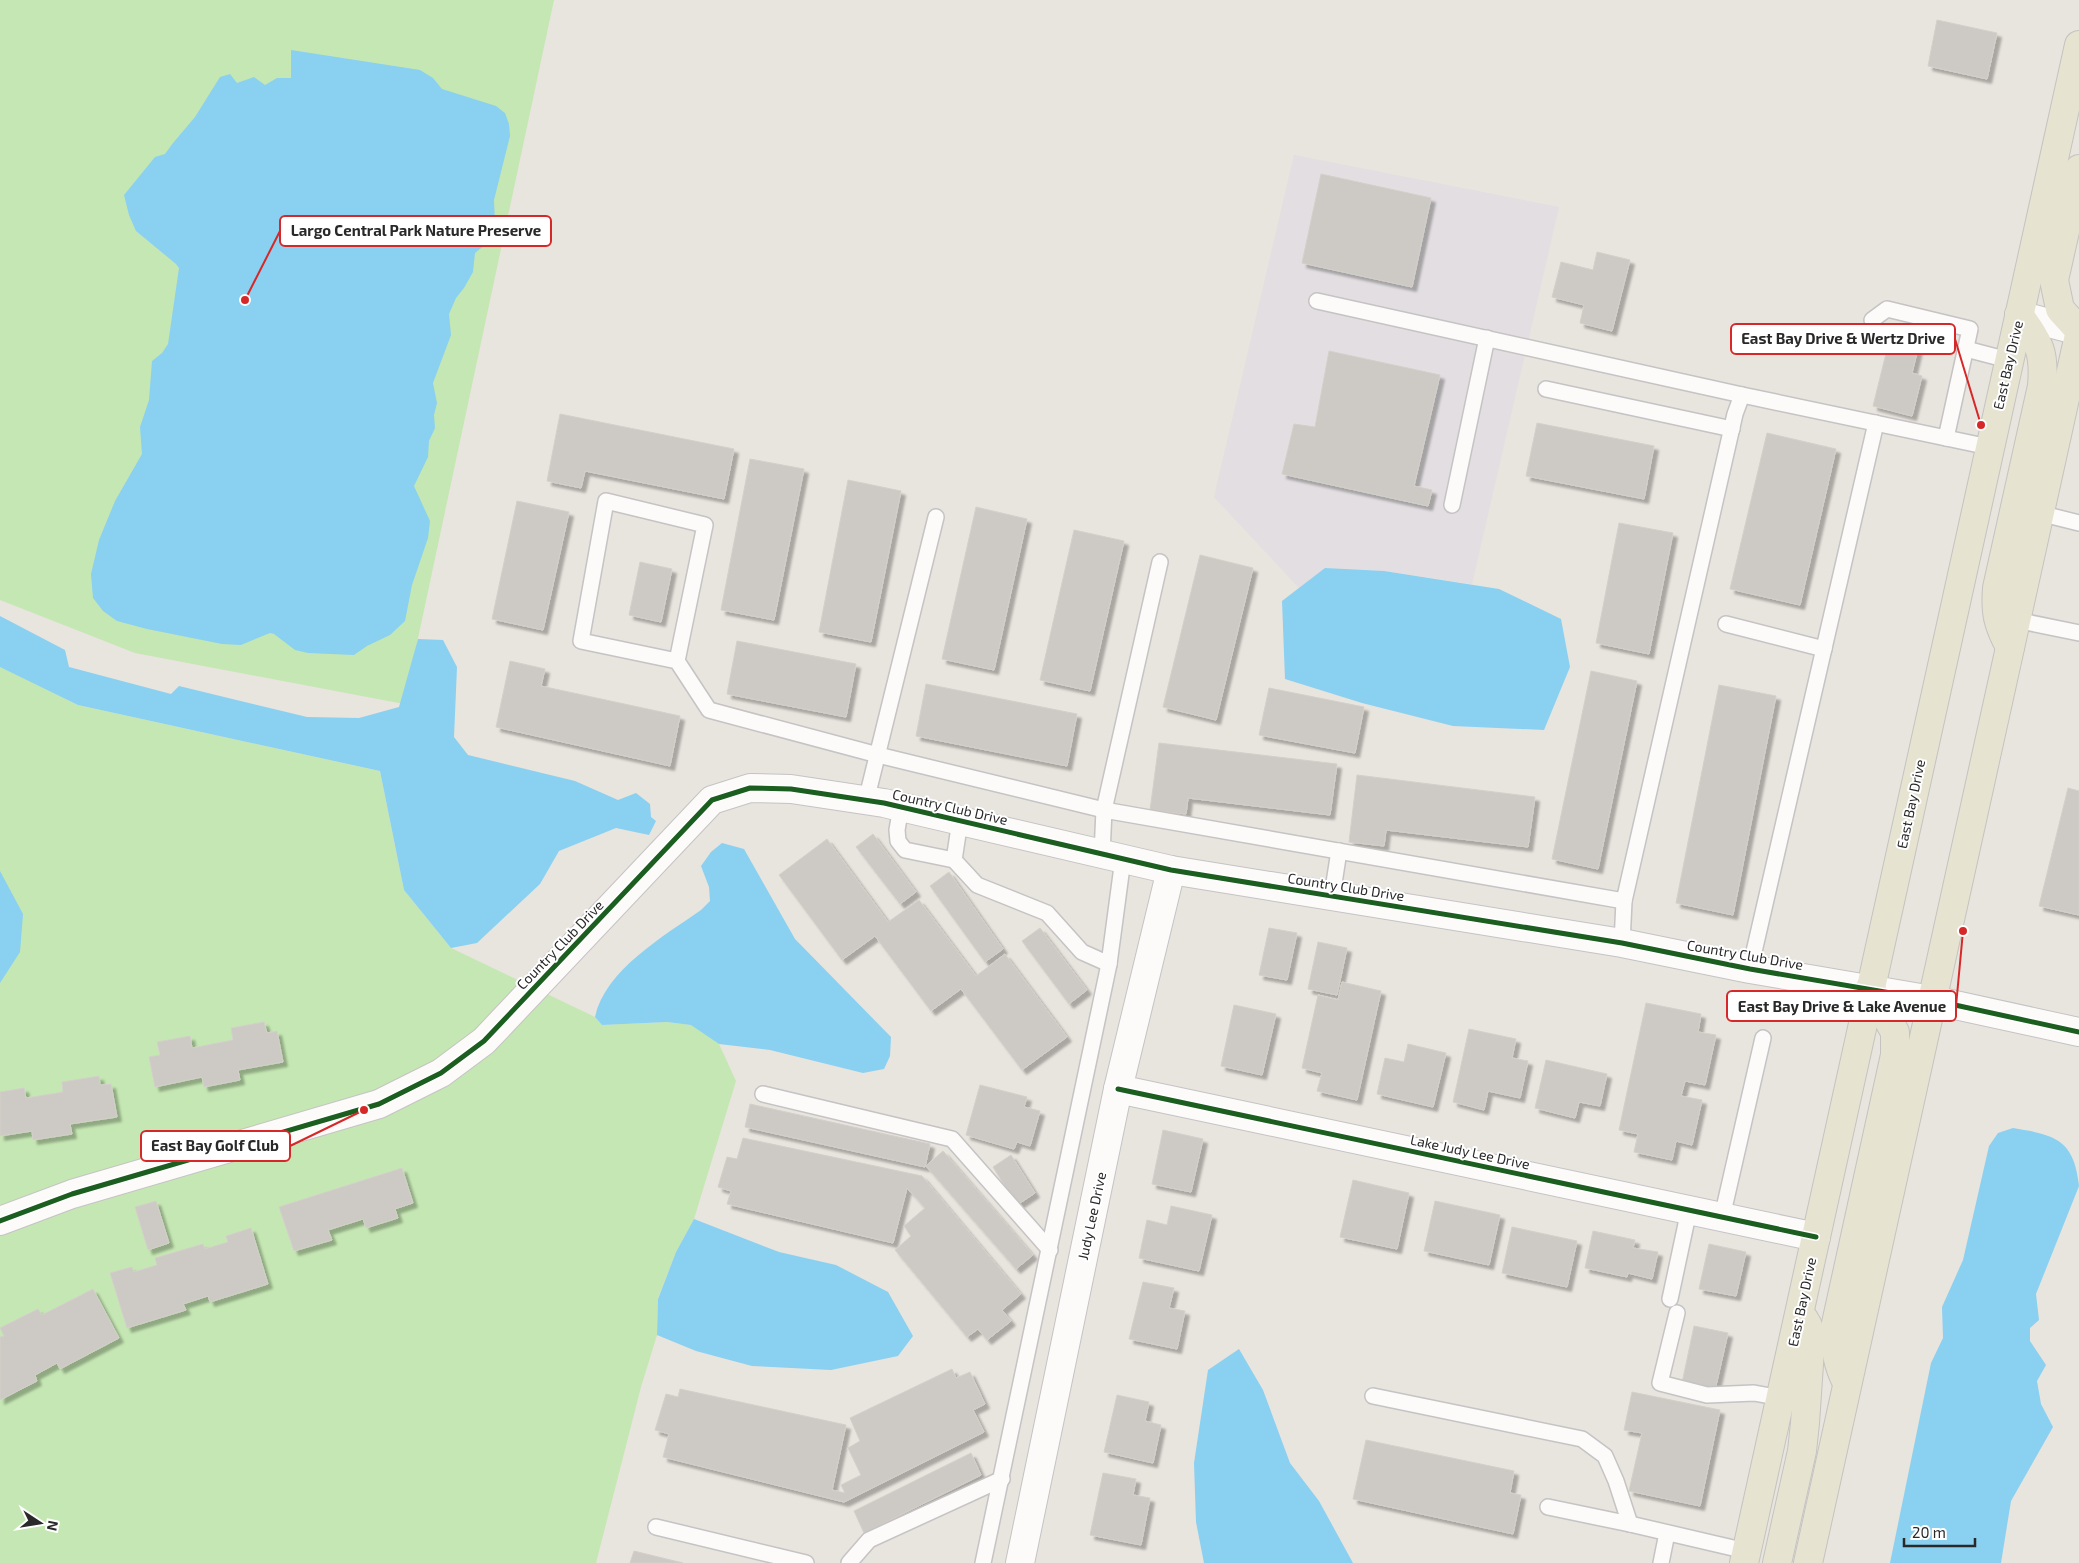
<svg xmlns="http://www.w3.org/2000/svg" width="2079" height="1563" font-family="'Exo 2',sans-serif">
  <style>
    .industrial { fill: #e2dee1 }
    .green { fill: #c5e7b3 }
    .water { fill: #8ad0f1 }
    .building { fill: #cdcac5; stroke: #d3d0ca; filter: url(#shadow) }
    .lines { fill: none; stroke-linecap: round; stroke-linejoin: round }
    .lane-casing { stroke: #c5c3c4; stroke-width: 18 }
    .street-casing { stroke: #c5c3c4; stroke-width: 30 }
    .secondary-casing { stroke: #c5c3c4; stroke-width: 30 }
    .primary-casing { stroke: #c4c3c0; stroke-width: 30 }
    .lane { stroke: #fcfbfa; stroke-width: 15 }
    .street { stroke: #fcfbfa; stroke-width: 28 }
    .secondary { stroke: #fcfbfa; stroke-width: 28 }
    .primary { stroke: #e7e3d1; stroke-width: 28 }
    .cycleway-casing { stroke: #fff; stroke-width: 8 }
    .cycleway { stroke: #1b5e20; stroke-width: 5 }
    .labels { text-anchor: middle; stroke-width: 4; stroke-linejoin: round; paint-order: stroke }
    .street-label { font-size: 14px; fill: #292929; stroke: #fff }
    .leader { fill: none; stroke: #d62828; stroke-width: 2 }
    .callout-dot { fill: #d62828; stroke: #fff; stroke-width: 2 }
    .callout { fill: #fff; stroke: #d62828; stroke-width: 2 }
    .callout-label { font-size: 15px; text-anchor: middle; font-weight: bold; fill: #292929 }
  </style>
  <defs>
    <filter id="shadow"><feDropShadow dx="4.5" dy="4.5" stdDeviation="1" flood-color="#0004"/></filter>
  </defs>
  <rect width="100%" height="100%" fill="#e8e4de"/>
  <polygon class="industrial" points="1294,155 1559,207 1472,584 1384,571 1325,568 1299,588 1214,497"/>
  <g class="green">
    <polygon points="0,0 554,0 404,704 135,653 0,600"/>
    <polygon points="0,666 78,705 380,771 404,890 451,948 595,1017 602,1025 667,1022 692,1025 719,1044 736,1081 694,1219 676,1252 658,1298 657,1335 641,1387 596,1563 0,1563"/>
  </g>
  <g class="water">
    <polygon points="291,50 420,70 433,78 442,89 496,106 505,113 509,124 510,136 494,200 495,224 486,244 475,253 473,272 464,288 456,298 449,314 451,335 433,383 437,403 434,415 435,428 429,441 428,457 414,486 430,521 428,538 412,585 405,621 390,635 367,646 354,655 308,653 295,650 274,634 270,633 241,645 222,644 147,629 117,621 103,611 93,598 91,574 99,540 115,501 142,454 140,427 149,400 152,361 162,353 168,344 179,268 176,264 136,231 129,215 124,195 155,157 165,154 173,143 195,117 220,77 230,74 237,83 254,77 265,85 277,78 291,78"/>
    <polygon points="1325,568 1384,571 1499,589 1561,619 1570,667 1544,730 1453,726 1362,703 1285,679 1282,601"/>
    <polygon points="0,616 65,650 69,667 171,694 179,686 307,717 359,718 399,707 418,639 443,640 457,667 454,737 468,755 575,781 618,800 636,793 650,804 651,817 656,821 649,835 616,828 559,851 540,884 477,943 451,948 404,890 380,771 78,705 0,667"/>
    <path d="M722 843 744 849 795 939 891 1037 890 1056 884 1069 863 1073 770 1050 719 1044 691 1025 667 1022 602 1025 595 1017C605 970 664 936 701 910L710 901 709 887 701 866 711 852Z"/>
    <polygon points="0,871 23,914 20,952 0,983"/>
    <path d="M2013 1128C2055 1135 2074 1139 2079 1186L2036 1294 2039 1320 2030 1328V1341L2046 1365 2037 1381 2041 1404 2053 1427 2011 1501 2001 1563H1890L1931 1363 1943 1338 1942 1307 1963 1260 1989 1146 1998 1133Z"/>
    <polygon points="694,1219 779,1252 836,1265 888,1292 913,1336 898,1356 831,1370 752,1366 696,1351 657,1335 658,1299 676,1252"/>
    <polygon points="1239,1349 1263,1390 1290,1463 1319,1501 1353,1563 1204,1563 1196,1522 1194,1463 1208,1370"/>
  </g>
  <g class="building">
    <polygon points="1937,20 1997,33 1987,79 1928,66"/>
    <polygon points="1321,174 1431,198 1412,287 1302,263"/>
    <polygon points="1597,252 1630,260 1612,331 1580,323 1584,305 1552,297 1561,262 1593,270"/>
    <polygon points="1893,325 1922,332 1912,373 1922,376 1912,416 1873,406"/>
    <polygon points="1329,351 1440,375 1414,486 1432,490 1428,506 1282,474 1294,424 1315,427"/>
    <polygon points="560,414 734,449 724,499 585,471 581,488 547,481"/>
    <polygon points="1537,423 1654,446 1644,499 1526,476"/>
    <polygon points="1767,433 1836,449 1800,605 1730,589"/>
    <polygon points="750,459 804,469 774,620 721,610"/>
    <polygon points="848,480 901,491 871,642 819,632"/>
    <polygon points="517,501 569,512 543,630 492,619"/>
    <polygon points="976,507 1027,519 994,670 942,659"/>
    <polygon points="1619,523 1673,533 1649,654 1596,643"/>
    <polygon points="1074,530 1124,541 1090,691 1040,680"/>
    <polygon points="1200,555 1253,568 1216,720 1163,707"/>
    <polygon points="640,562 672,569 661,622 629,615"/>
    <polygon points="737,641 856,664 846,717 727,694"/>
    <polygon points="510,661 545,669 541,686 680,716 670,766 496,727"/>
    <polygon points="1591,671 1637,681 1598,869 1552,859"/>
    <polygon points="926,684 1077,714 1067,766 916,736"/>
    <polygon points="1719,685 1776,696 1733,915 1676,903"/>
    <polygon points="1269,688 1364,707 1355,753 1259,735"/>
    <polygon points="1159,743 1337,764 1330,815 1188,798 1186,814 1150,810"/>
    <polygon points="1357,775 1535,797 1528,847 1386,830 1384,846 1349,842"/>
    <polygon points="2068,788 2079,791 2079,915 2039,906"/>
    <polygon points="873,834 916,892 900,904 856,847"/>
    <polygon points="827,839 888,922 919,900 976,976 1005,954 1067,1037 1022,1070 961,989 931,1011 875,936 842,960 779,875"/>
    <polygon points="949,872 1003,949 985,962 930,886"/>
    <polygon points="1040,928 1087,990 1069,1004 1022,941"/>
    <polygon points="1269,928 1297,933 1287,980 1259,975"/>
    <polygon points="1318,942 1347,948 1337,995 1308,989"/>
    <polygon points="1342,982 1381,991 1357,1100 1317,1091 1322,1073 1302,1068 1318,995 1338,1000"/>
    <polygon points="1646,1003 1701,1014 1698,1032 1716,1035 1705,1085 1685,1081 1681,1096 1702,1100 1692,1145 1676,1141 1672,1160 1634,1152 1638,1134 1619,1130"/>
    <polygon points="1234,1005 1276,1014 1262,1075 1221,1066"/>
    <polygon points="264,1022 267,1033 277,1031 283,1062 238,1070 240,1080 204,1087 202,1077 155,1087 149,1057 160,1055 157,1042 190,1036 192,1048 233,1040 231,1028"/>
    <polygon points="1469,1029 1516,1039 1512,1058 1528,1061 1520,1098 1488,1091 1484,1110 1453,1102"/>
    <polygon points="1408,1044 1446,1053 1433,1107 1377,1094 1385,1058 1404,1062"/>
    <polygon points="1546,1060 1607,1074 1600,1106 1579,1102 1575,1118 1535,1108"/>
    <polygon points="99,1076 100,1085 111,1084 117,1117 70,1124 72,1134 33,1140 32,1131 0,1136 0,1092 24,1088 26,1098 63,1092 62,1082"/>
    <polygon points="980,1085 1027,1097 1024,1107 1040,1111 1030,1146 1017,1142 1014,1149 966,1135"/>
    <polygon points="750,1104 930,1144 925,1167 745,1127"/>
    <polygon points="1163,1130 1203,1139 1191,1192 1152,1184"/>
    <polygon points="743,1138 922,1176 1021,1294 1002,1310 1011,1321 987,1340 978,1329 967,1337 895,1250 911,1236 904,1226 925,1208 907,1188 893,1243 727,1204 731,1191 718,1187 727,1157 737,1159"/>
    <polygon points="943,1151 1033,1255 1016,1269 926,1166"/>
    <polygon points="1011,1155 1035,1193 1017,1205 993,1167"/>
    <polygon points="402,1168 413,1203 395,1209 398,1218 366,1228 363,1219 328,1230 332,1240 294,1251 279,1207"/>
    <polygon points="1353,1180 1409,1193 1397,1249 1340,1237"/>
    <polygon points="156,1201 169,1243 148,1250 135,1207"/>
    <polygon points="1435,1201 1500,1215 1489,1265 1424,1251"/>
    <polygon points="1171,1206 1212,1215 1199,1271 1139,1258 1147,1220 1167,1225"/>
    <polygon points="1512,1227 1577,1241 1567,1287 1502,1273"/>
    <polygon points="251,1228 268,1284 210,1302 208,1296 183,1304 186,1310 127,1328 110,1273 132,1267 134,1272 157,1265 155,1258 203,1244 205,1249 228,1242 226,1236"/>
    <polygon points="1593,1231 1635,1240 1633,1248 1658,1252 1652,1279 1628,1273 1627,1277 1585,1268"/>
    <polygon points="1709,1244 1746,1252 1736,1296 1699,1289"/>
    <polygon points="1143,1282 1174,1288 1169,1308 1185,1311 1177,1349 1129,1339"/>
    <polygon points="93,1289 119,1338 60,1369 57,1363 35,1375 37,1381 0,1400 0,1337 4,1336 0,1328 38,1309 42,1315"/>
    <polygon points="1694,1326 1728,1333 1715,1390 1682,1383"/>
    <polygon points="952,1369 956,1378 970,1372 985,1404 973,1410 984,1432 844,1502 663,1457 669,1434 655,1430 666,1394 678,1397 680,1389 846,1425 832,1490 845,1493 841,1485 861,1475 848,1448 860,1441 850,1418"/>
    <polygon points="1632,1392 1720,1410 1700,1506 1629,1491 1642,1433 1624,1430"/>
    <polygon points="1117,1395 1149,1402 1145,1421 1161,1425 1153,1463 1104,1452"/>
    <polygon points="1366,1440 1514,1471 1510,1493 1521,1495 1513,1534 1353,1499"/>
    <polygon points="971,1453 981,1475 864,1533 854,1511"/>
    <polygon points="1103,1473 1136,1479 1133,1495 1150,1498 1141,1545 1090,1535"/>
    <polygon points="634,1551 683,1563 630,1563"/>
  </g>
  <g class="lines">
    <defs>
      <g id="lane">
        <polyline points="1317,301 1742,395"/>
        <polyline points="1872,320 1887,309 1970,329 1946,438"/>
        <polyline points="1966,349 2008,360"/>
        <polyline points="1546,389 1732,429"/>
        <polyline points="1452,505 1487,338"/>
        <polyline points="2039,513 2079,523"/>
        <polyline points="2016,620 2079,633"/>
        <polyline points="1726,624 1824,649"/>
        <polyline points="677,661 705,525 606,501 581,641 677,661 709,710 878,755 1104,810 1160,562"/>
        <polyline points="866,801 936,517"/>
        <polyline points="901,807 897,830 898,841 905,850 954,860"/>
        <polyline points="960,821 954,860 977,885 1047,913 1082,952 1109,964"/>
        <polyline points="1102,854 1104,810 1624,901 1735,414 1742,395 1989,447"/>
        <polyline points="1332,896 1339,851"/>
        <polyline points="1622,943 1624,901"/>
        <polyline points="1750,969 1876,423"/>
        <polyline points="763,1094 952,1139 1050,1250"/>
        <polyline points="1722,1217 1763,1038"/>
        <polyline points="1670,1299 1689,1210"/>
        <polyline points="1677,1313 1660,1383 1707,1395 1754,1393 1781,1398"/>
        <polyline points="1373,1396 1582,1439 1605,1456 1616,1481 1630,1524 1746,1551"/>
        <polyline points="1548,1507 1630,1524"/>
        <polyline points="656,1527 806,1563"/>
        <polyline points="849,1563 869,1540 1002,1479"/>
        <polyline points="983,1563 1109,964 1123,859"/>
        <polyline points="1661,1563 1667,1533"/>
      </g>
      <g id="street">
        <polyline points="2019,315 2079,331"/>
        <polyline points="1118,1089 1816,1237"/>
        <polyline points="0,1221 72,1194 379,1104 441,1073 484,1041 712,800 750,788 791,789 884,803 1171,870 1622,943 1750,969 1932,1000"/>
        <polyline points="1020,1563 1118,1089 1171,870"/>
      </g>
      <polyline id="secondary" points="1932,1000 2079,1032"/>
      <g id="primary">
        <polyline points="2079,169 2054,280 2060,309 2079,330"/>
        <path d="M2010 647C1998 625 1995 613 1997 588L2042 386C2045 351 2039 343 2019 315"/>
        <path d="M1847 1383C1837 1364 1835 1348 1835 1328L1895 1055V1032L1870 988"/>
        <polyline points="1744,1563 2079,45"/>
        <polyline points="1777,1563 1802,1451 1805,1423 1810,1349 1808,1326 1804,1319"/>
        <polyline points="1808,1563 2079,335"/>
      </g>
    </defs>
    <use href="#lane" class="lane-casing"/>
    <use href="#street" class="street-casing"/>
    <use href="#secondary" class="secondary-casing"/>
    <use href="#primary" class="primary-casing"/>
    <use href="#lane" class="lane"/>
    <use href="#street" class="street"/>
    <use href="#secondary" class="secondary"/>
    <use href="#primary" class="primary"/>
    <defs>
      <g id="cycleway">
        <polyline points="1118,1089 1816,1237"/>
        <polyline points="0,1221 72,1194 379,1104 441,1073 484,1041 712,800 750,788 791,789 884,803 1171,870 1622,943 1750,969 1932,1000 2079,1032"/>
      </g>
    </defs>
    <use href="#cycleway" class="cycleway-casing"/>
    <use href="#cycleway" class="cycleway"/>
  </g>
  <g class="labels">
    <g class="street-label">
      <text transform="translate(2008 365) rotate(-77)" y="5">East Bay Drive</text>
      <text transform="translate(1911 804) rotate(-78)" y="5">East Bay Drive</text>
      <text transform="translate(950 807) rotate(13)" y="5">Country Club Drive</text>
      <text transform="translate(1346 887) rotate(9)" y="5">Country Club Drive</text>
      <text transform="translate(560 945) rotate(-46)" y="5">Country Club Drive</text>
      <text transform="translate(1745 955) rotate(10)" y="5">Country Club Drive</text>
      <text transform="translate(1470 1152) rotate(12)" y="5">Lake Judy Lee Drive</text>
      <text transform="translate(1092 1216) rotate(-78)" y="5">Judy Lee Drive</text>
      <text transform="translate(1802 1302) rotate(-78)" y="5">East Bay Drive</text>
    </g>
  </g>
  <path class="leader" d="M245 300L280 231M1981 425L1955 339M1963 931L1956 1006M364 1110L290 1146"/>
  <g class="callout-dot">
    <circle cx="245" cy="300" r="5"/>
    <circle cx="1981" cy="425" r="5"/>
    <circle cx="1963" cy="931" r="5"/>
    <circle cx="364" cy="1110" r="5"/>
  </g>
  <g class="callout">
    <rect x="280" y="216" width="271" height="30" rx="5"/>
    <rect x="1731" y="324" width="224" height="30" rx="5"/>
    <rect x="1727" y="991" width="229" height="30" rx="5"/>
    <rect x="141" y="1131" width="149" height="30" rx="5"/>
  </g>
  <g class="callout-label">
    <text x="416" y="236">Largo Central Park Nature Preserve</text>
    <text x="1843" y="344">East Bay Drive &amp; Wertz Drive</text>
    <text x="1842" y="1012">East Bay Drive &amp; Lake Avenue</text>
    <text x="215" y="1151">East Bay Golf Club</text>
  </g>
  <g transform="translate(40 1523) rotate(102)" stroke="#ffffff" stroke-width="4" paint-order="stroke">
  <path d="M0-4L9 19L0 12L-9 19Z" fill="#292929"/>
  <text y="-8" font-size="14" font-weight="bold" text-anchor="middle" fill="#292929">N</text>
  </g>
  <path d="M1904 1538v8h71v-8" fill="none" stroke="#292929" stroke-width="2.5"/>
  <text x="1912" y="1538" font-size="15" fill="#292929" stroke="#ffffff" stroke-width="4" paint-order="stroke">20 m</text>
</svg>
